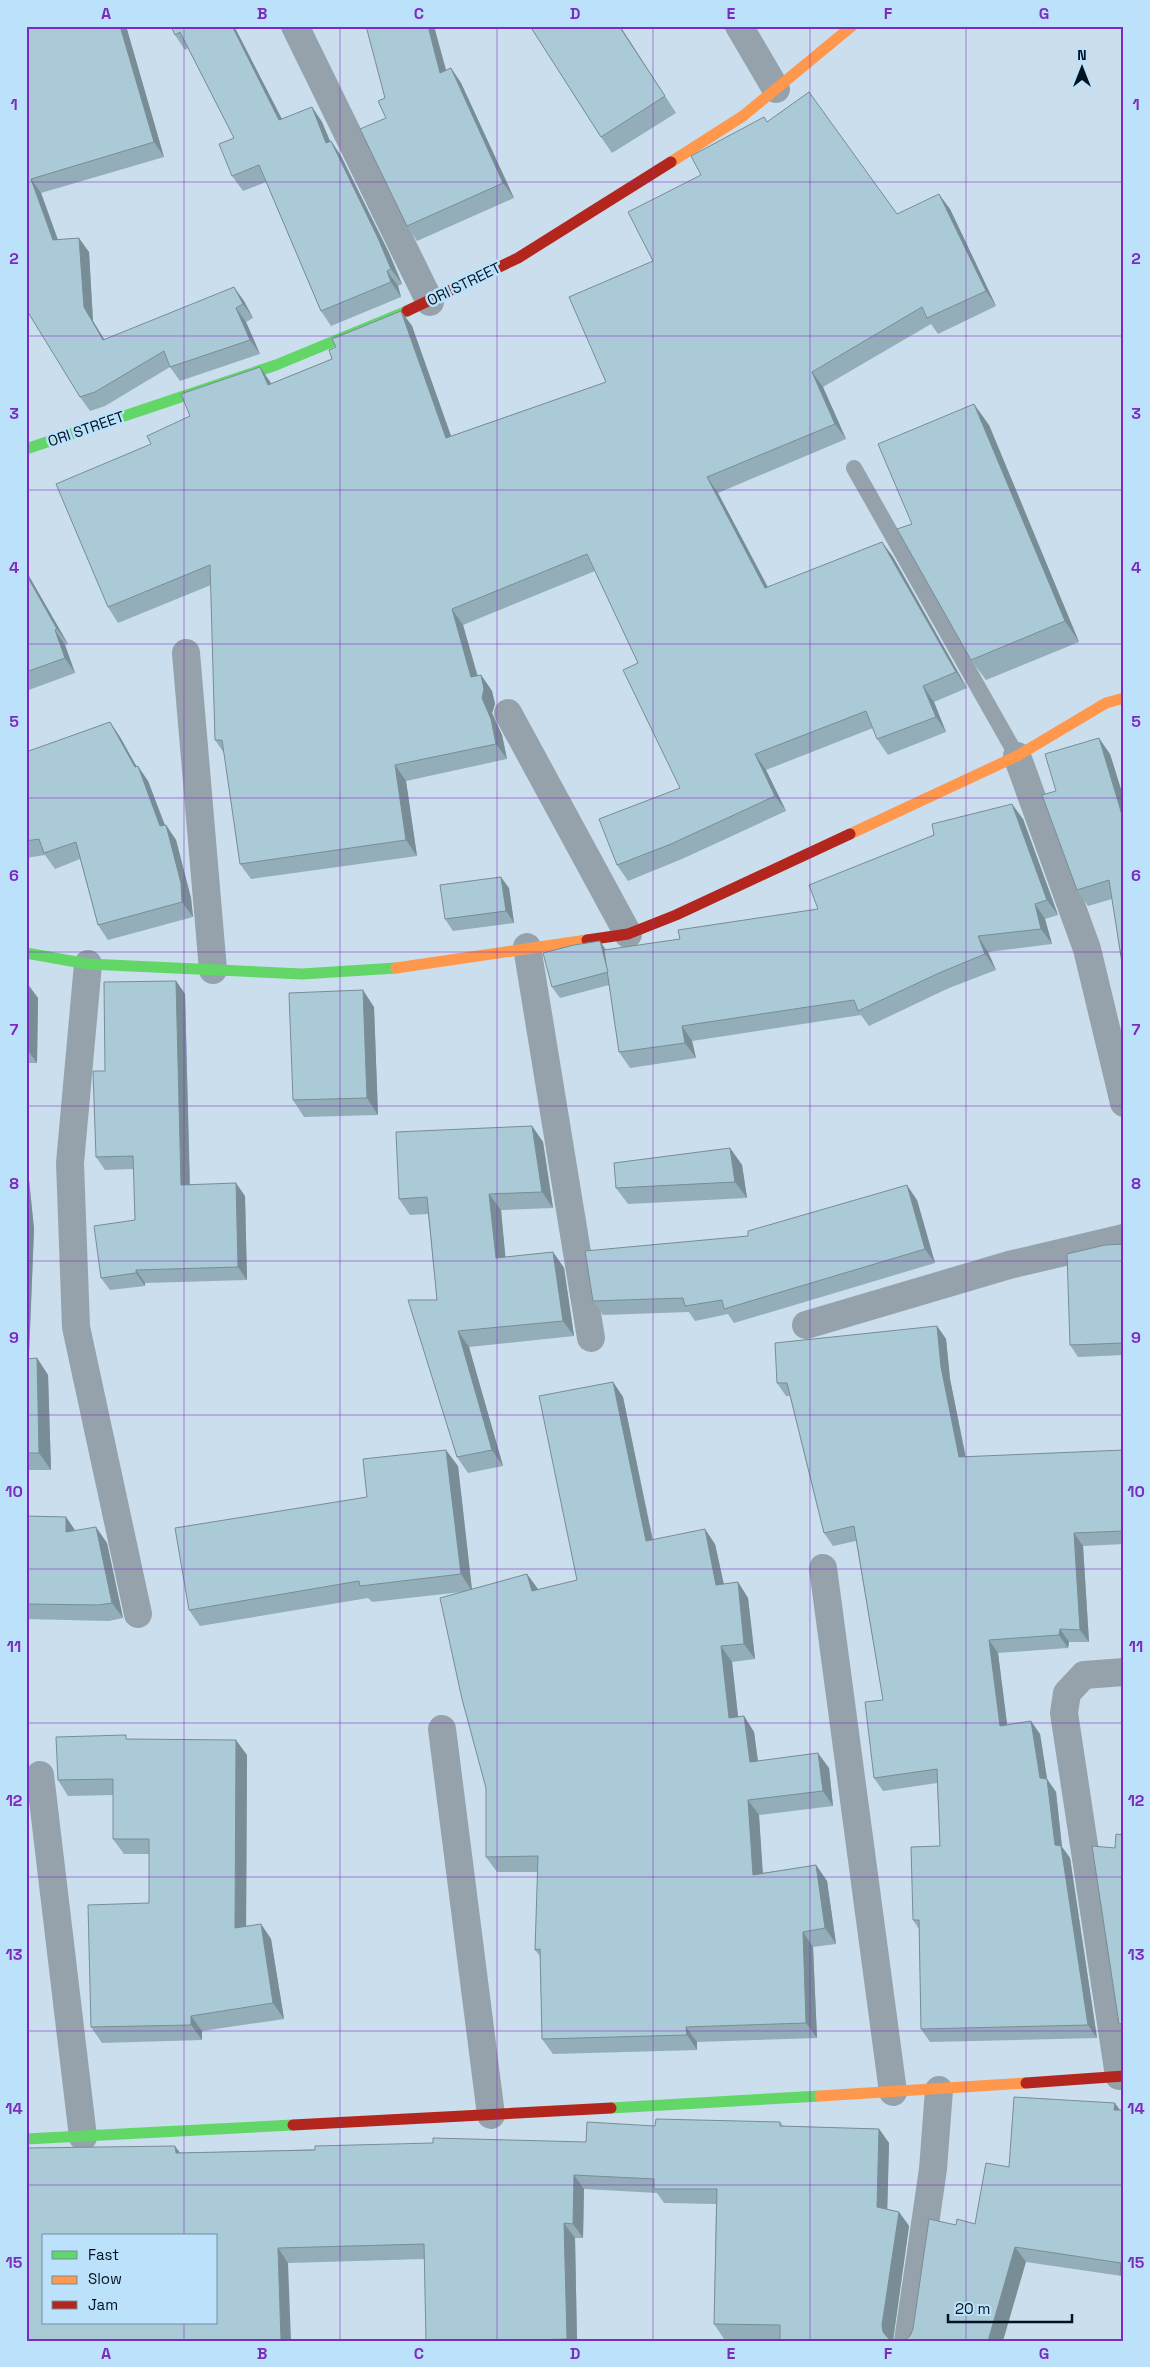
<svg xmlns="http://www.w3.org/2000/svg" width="1150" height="2367" font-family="'Space Grotesk',sans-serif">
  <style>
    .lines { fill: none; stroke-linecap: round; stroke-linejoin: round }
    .lane { stroke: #96a2ab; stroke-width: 16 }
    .street { stroke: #96a2ab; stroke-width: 28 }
    .fast { stroke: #63d668; stroke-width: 11 }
    .slow { stroke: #ff974d; stroke-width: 11 }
    .jam { stroke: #b3261e; stroke-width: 11 }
    .wall { fill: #93aeb9 }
    .shaded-wall { fill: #788d96 }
    .building { fill: #abcad7; stroke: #788d96; fill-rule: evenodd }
    .grid { fill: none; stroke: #7b2cbf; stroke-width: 1; stroke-opacity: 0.55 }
    .labels { text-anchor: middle; stroke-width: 5; stroke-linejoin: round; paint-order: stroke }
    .street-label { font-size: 15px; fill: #001322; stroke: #bce1fb }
    .neatline { fill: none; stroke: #7b2cbf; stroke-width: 2 }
    .grid-label { font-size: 16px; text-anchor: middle; font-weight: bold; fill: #7b2cbf }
  </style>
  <rect width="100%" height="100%" fill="#cadeed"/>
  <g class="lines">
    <polyline class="lane" points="854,468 1017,756"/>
    <g class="street">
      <polyline points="295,26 430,302"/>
      <polyline points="739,26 776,89"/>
      <polyline points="186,653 213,970"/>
      <polyline points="508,713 628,934"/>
      <polyline points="1017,756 1087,949 1124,1103"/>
      <polyline points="527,947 591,1338"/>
      <polyline points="88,964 70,1163 76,1327 138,1614"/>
      <polyline points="806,1325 1009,1265 1124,1238"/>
      <polyline points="823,1568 893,2092"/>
      <polyline points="442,1729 491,2115"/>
      <polyline points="40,1775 83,2137"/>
      <polyline points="1119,2076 1064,1713 1067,1693 1084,1675 1124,1672"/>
      <polyline points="908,2341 933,2169 939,2090"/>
    </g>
    <g class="fast">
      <polyline points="26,449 276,365 407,311"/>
      <polyline points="26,953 88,964 302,974 396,968"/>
      <polyline points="611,2108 820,2096"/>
      <polyline points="26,2139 293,2125"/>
    </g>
    <g class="slow">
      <polyline points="671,162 743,116 852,26"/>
      <polyline points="850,834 1017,756 1106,703 1124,698"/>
      <polyline points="396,968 587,940"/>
      <polyline points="820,2096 1026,2083"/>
    </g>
    <g class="jam">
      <polyline points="407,311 518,258 671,162"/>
      <polyline points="587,940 628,934 676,915 850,834"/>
      <polyline points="1026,2083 1124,2076"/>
      <polyline points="293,2125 611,2108"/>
    </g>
  </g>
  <g class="wall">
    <polygon points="26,26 126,26 164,157 41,193 58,240 89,252 93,321 104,339 244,301 253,318 246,322 260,354 180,381 170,367 105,406 90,411 80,397 26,309"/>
    <polygon points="171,26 234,26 282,119 312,107 322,122 330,141 331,141 341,156 389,253 402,284 398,286 401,297 331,326 321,311 266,182 243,191 232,176 234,138 188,48 185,50 175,35"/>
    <polygon points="530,26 620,26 676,113 612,153 601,137"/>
    <polygon points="451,68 461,83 514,198 417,241 407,226 386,118 385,98"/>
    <polygon points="767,122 897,214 950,209 996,306 938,334 931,324 823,387 846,439 718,493 768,587 882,542 893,557 967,688 934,702 946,732 888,755 877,739 873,728 766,770 786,811 682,859 628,881 617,865 680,788 638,663 595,571 463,625 478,676 481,675 492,691 495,704 492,713 502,735 507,759 406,781 417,856 251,879 240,864 224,753 215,740 211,585 118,623 108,607 151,444 190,416 332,359 336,347 401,311 412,326 451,436 606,382 653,261 701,175"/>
    <polygon points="989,425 1079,642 986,680 971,660 912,524"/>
    <polygon points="26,571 68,644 65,645 75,673 26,691"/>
    <polygon points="110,722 120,737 137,767 148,781 165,825 166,825 176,840 191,898 193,917 108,940 98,925 80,859 55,869 45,855 26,858 26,752"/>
    <polygon points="1110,754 1124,799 1124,976 1112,899 1088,906 1077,890 1056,791"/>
    <polygon points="1023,819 1058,915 1045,919 1052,944 988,952 996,970 949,988 869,1026 861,1015 692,1041 696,1058 630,1068 619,1052 609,985 560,998 552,987 606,950 680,939 818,909"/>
    <polygon points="509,888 514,923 453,931 445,919"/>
    <polygon points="176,981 185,994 190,1184 245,1196 247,1280 145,1283 145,1286 110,1290 101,1278 135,1220 134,1169 105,1170 96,1157 105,1071"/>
    <polygon points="26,982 38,998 37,1063 26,1063"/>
    <polygon points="374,1007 378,1115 304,1117 293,1100"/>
    <polygon points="532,1126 543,1142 553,1208 501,1210 505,1257 553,1252 564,1268 574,1336 469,1347 503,1466 468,1473 457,1457 437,1300 428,1214 410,1215 399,1199"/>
    <polygon points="730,1148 742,1165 747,1198 628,1204 616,1188"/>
    <polygon points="26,1158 27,1160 34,1229 29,1359 37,1358 48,1375 51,1470 26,1470"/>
    <polygon points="917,1200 935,1263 734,1323 728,1314 695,1321 689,1312 603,1315 593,1301 748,1236"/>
    <polygon points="1124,1244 1124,1355 1078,1357 1070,1345"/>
    <polygon points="937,1326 946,1339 950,1379 966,1457 1124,1450 1124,1544 1083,1546 1089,1642 1069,1642 1068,1648 998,1653 1007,1725 1040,1734 1047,1779 1056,1792 1062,1847 1070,1858 1097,2038 930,2042 921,2029 919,1929 913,1920 940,1846 937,1783 883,1791 874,1778 883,1700 856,1541 833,1546 824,1533 790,1396 786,1396 777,1383"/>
    <polygon points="613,1382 623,1397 653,1540 715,1544 724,1584 738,1582 748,1598 755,1659 732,1662 738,1717 744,1716 754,1732 758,1761 829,1768 833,1806 759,1815 762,1873 816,1865 827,1881 836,1944 813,1947 817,2038 697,2042 697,2050 553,2054 542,2039 540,1956 535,1950 538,1872 497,1872 486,1857 486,1788 462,1592 372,1602 368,1598 200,1626 189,1610 367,1497 458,1466 472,1589 527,1574 538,1590 577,1580"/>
    <polygon points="26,1516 66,1517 75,1531 107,1543 123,1618 109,1621 26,1619"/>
    <polygon points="129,1739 247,1755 246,1926 261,1924 271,1939 284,2019 202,2031 202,2040 102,2043 91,2027 149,1903 149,1854 124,1854 113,1839 113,1795 68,1796 58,1780"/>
    <polygon points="1124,1835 1124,2030 1119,2024 1115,1848"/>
    <polygon points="1119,2110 1124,2110 1124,2279 1122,2276 1026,2262 910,2336 956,2225 975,2224 1009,2167"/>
    <polygon points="780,2122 783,2126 879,2129 889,2143 887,2209 899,2212 909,2226 893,2340 724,2339 714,2324 716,2204 664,2203 657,2193 584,2189 583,2238 575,2238 577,2341 426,2341 425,2259 288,2263 180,2153 586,2142 655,2126"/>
  </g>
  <g class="shaded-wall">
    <polygon points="120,26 126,26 164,157 154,142"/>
    <polygon points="232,26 234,26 290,135 279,120"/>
    <polygon points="428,26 434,26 451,88 440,73"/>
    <polygon points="619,26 620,26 676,113 665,96"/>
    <polygon points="451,68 461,83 514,198 503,183"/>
    <polygon points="312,107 322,122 337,158 326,143"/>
    <polygon points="331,141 341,156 389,253 402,284 391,269"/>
    <polygon points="31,179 41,193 63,254 53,240"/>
    <polygon points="939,194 950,209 996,306 986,291"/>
    <polygon points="79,238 89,252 93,321 113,354 103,340 84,307"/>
    <polygon points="387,271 398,286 401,297 391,282"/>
    <polygon points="234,287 244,301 253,318 243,304"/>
    <polygon points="236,308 246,322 260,354 250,340"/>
    <polygon points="401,311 412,326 457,453 446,438"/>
    <polygon points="260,367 271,383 268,385"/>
    <polygon points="812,372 823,387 846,439 835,424"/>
    <polygon points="974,404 989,425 1079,642 1065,621"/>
    <polygon points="707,477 718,493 776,603 765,588"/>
    <polygon points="882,542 893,557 967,688 956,672"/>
    <polygon points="26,571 68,644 57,629 26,574"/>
    <polygon points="452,609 463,625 482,693 471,677"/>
    <polygon points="55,630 65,645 75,673 65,658"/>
    <polygon points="481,675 492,691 495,704 492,713 502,735 507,759 496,744 482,698"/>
    <polygon points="923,686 934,702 946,732 936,717"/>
    <polygon points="110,722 120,737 140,773 138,766 148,781 168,834 166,825 176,840 191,898 193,917 182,902 160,826 135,767"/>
    <polygon points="1099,738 1110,754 1124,799 1124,819"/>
    <polygon points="755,754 766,770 786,811 775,796"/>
    <polygon points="395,765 406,781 417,856 406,840"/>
    <polygon points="1012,804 1023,819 1058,915 1047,900"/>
    <polygon points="501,877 509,888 514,923 506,911"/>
    <polygon points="1035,904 1045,919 1052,944 1041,929"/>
    <polygon points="978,936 988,952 996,970 985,954"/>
    <polygon points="600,941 608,953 608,972"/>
    <polygon points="176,981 185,994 190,1198 181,1185"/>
    <polygon points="26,982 38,998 37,1063 26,1048"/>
    <polygon points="363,990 374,1007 378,1115 367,1098"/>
    <polygon points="682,1026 692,1041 696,1058 685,1043"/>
    <polygon points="532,1126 543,1142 553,1208 542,1192"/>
    <polygon points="730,1148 742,1165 747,1198 735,1182"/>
    <polygon points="26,1158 27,1160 34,1229 28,1376 26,1373"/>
    <polygon points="236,1183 245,1196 247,1280 238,1267"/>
    <polygon points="907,1185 917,1200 935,1263 925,1249"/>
    <polygon points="489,1194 501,1210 507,1273 496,1258"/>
    <polygon points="553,1252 564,1268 574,1336 563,1321"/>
    <polygon points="136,1270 145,1283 145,1286 136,1273"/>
    <polygon points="937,1326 946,1339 950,1379 968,1470 959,1457 941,1367"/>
    <polygon points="458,1331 469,1347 503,1466 492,1450"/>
    <polygon points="37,1358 48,1375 51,1470 39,1453"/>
    <polygon points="613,1382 623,1397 656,1557 646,1541"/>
    <polygon points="446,1450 458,1466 472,1591 461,1574"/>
    <polygon points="66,1517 77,1533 66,1532"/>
    <polygon points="96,1527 107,1543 123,1618 112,1603"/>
    <polygon points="705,1529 715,1544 727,1600 716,1585"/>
    <polygon points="1074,1533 1083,1546 1089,1642 1080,1630"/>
    <polygon points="527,1574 538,1589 543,1607 532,1591"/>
    <polygon points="738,1582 748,1598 755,1659 744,1644"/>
    <polygon points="1060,1629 1069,1642 1068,1648 1059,1635"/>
    <polygon points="989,1640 998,1653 1009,1739 1000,1726"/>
    <polygon points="721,1646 732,1662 740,1734 729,1718"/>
    <polygon points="744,1716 754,1732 760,1777 750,1762"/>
    <polygon points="1031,1721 1040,1734 1049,1791 1040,1778"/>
    <polygon points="236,1740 247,1755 246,1943 235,1928"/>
    <polygon points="818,1753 829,1768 833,1806 823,1791"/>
    <polygon points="1047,1779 1056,1792 1062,1847 1070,1858 1097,2038 1088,2025 1055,1845"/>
    <polygon points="748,1800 759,1815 764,1890 753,1875"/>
    <polygon points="816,1865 827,1881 836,1944 825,1928"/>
    <polygon points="261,1924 271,1939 284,2019 273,2003"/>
    <polygon points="803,1932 813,1947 817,2038 806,2023"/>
    <polygon points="191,2016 202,2031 202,2040 191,2025"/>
    <polygon points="686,2027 697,2042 697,2050 687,2035"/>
    <polygon points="1115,2103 1124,2116 1114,2110"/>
    <polygon points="879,2129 889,2143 887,2221 877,2207"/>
    <polygon points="175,2146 186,2161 176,2153"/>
    <polygon points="574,2175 584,2189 583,2238 573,2224"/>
    <polygon points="899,2212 909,2226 893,2341 889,2341 883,2332 882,2325"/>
    <polygon points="564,2223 575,2238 577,2341 569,2341 567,2339"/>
    <polygon points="1015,2247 1026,2262 1003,2341 988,2341"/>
    <polygon points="278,2248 288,2263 291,2341 281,2341"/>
  </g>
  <g class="building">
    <polygon points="26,26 120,26 154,142 31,179 53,240 79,238 84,307 103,340 234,287 243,304 236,308 250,340 170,367 164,351 95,392 80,397 26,309"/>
    <polygon points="171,26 232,26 279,120 312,107 326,143 331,141 378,238 391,269 387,271 391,282 321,311 259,165 232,176 219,144 234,138 180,32 175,35"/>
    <polygon points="366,26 428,26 440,73 451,68 503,183 407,226 360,129 386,118 378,101 385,98"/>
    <polygon points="530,26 619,26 665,96 601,137"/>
    <polygon points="809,92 897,214 939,194 986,291 927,318 922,307 812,372 835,424 707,477 765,588 882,542 956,672 923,686 936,717 877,739 866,711 755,754 775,796 671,844 617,865 599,819 680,788 623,670 638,663 587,554 452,609 471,677 481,675 484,689 482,698 491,719 496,744 395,765 406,840 240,864 222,740 215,740 210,565 108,607 56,484 151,444 147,436 190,416 181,394 260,367 268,385 332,359 329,350 336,347 332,339 401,311 446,438 606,382 569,297 653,261 628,212 701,175 691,156 764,117 767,122"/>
    <polygon points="974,404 1065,621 971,660 897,529 912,524 878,444"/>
    <polygon points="26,574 57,629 55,630 65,658 26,672"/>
    <polygon points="110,722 135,767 138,766 160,826 166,825 181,883 182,902 98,925 76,842 44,853 39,839 26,841 26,752"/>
    <polygon points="1099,738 1123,818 1124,818 1124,976 1109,880 1077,890 1042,795 1056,791 1045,754"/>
    <polygon points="1012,804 1047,900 1035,904 1041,929 978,936 985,954 939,973 858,1011 854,1000 682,1026 685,1043 619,1052 604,950 680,939 678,930 818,909 809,885 934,835 932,824"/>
    <polygon points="501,877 506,911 445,919 440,885"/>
    <polygon points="600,941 608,972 552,987 543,953 574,945"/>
    <polygon points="176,981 181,1185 236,1183 238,1267 136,1270 136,1273 101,1278 94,1226 135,1220 133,1156 96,1157 93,1071 105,1071 104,982"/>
    <polygon points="363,990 367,1098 293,1100 289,993"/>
    <polygon points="532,1126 542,1192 489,1194 496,1258 553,1252 563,1321 458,1331 492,1450 457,1457 408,1300 437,1300 427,1197 399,1199 396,1132"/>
    <polygon points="730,1148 735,1182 616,1188 614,1163"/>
    <polygon points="907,1185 925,1249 724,1309 722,1300 685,1306 683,1298 593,1301 585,1251 748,1236 748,1231"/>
    <polygon points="1124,1244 1124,1343 1070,1345 1067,1254 1105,1245"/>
    <polygon points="937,1326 941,1367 959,1457 1124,1450 1124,1531 1074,1533 1080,1630 1060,1629 1059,1635 989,1640 1000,1726 1031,1721 1040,1778 1047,1779 1055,1845 1061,1846 1088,2025 921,2029 919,1920 913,1920 911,1847 940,1846 937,1769 874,1778 865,1702 883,1700 854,1526 824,1533 787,1383 777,1383 775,1343"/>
    <polygon points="37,1358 39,1453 26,1453 26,1359"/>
    <polygon points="613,1382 646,1541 705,1529 716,1585 738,1582 744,1644 721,1646 729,1718 744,1716 750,1762 818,1753 823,1791 748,1800 753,1875 816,1865 825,1928 803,1932 806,2023 686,2027 687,2035 542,2039 540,1949 535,1950 538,1856 486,1857 486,1788 462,1699 440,1598 527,1574 532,1591 577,1580 539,1396"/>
    <polygon points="446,1450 461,1574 360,1586 359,1581 189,1610 175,1528 367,1497 363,1459"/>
    <polygon points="26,1516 66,1517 66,1532 96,1527 112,1603 98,1605 26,1604"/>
    <polygon points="126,1735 126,1739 236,1740 235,1928 261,1924 273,2003 191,2016 191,2025 91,2027 88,1905 149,1903 149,1839 113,1839 113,1779 58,1780 56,1737"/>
    <polygon points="1116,1834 1124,1835 1124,2023 1119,2024 1092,1846 1115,1848"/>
    <polygon points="1014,2097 1115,2103 1114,2110 1124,2110 1124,2274 1120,2274 1121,2263 1015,2247 988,2341 904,2341 910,2336 913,2329 929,2219 956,2225 957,2219 975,2224 986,2163 1009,2167"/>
    <path d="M656 2119 780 2122V2126L879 2129 877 2207 899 2212 882 2325 883 2332 888 2338 893 2341H780V2325L714 2324 717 2189H654V2179L574 2175 573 2224 564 2223 567 2339 493 2341H426L424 2244 278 2248 281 2341H26V2148L175 2146 176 2153 315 2150V2146L433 2143V2138L586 2142 587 2122 655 2126ZM44 2236H216V2323H44Z"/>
  </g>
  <path class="grid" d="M184 26V2236M340 26V2341M497 26V2341M653 26V2341M810 26V2341M966 26V2341M26 182H1124M26 336H1124M26 490H1124M26 644H1124M26 798H1124M26 952H1124M26 1106H1124M26 1261H1124M26 1415H1124M26 1569H1124M26 1723H1124M26 1877H1124M26 2031H1124M26 2185H1124M184 2323V2341"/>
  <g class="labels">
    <g class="street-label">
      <text transform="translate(464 284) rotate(-26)" y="5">ORI STREET</text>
      <text transform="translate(86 429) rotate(-19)" y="5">ORI STREET</text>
    </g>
  </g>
  <rect width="1150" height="2367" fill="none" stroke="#bce1fb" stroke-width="55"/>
  <rect x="42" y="2234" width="175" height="90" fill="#bce1fb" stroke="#718fa4"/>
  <rect x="52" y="2251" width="25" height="8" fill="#63d668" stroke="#718fa4"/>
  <text x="88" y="2260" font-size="15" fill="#001322">Fast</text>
  <rect x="52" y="2276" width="25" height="8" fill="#ff974d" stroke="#718fa4"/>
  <text x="88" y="2284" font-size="15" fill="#001322">Slow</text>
  <rect x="52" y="2301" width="25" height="8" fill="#b3261e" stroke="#718fa4"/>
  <text x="88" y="2310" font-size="15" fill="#001322">Jam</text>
  <g transform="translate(1082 68)" stroke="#bce1fb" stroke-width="4" paint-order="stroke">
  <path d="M0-4L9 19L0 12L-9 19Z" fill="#001322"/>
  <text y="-8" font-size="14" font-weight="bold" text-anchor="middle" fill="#001322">N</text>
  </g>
  <path d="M948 2314v8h124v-8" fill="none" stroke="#001322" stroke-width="2.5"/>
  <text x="955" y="2314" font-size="15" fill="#001322" stroke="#bce1fb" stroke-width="4" paint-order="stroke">20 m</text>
  <rect x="28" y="28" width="1094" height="2312" class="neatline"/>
  <g class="grid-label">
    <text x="106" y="19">A</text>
    <text x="262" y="19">B</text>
    <text x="419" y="19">C</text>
    <text x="575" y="19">D</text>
    <text x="731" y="19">E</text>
    <text x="888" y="19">F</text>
    <text x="1044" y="19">G</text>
    <text x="14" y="110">1</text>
    <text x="1136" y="110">1</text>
    <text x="14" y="264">2</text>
    <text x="1136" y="264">2</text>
    <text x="14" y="419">3</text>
    <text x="1136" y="419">3</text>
    <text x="14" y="573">4</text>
    <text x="1136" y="573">4</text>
    <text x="14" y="727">5</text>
    <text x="1136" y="727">5</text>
    <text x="14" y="881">6</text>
    <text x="1136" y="881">6</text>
    <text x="14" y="1035">7</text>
    <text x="1136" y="1035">7</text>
    <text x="14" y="1189">8</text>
    <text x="1136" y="1189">8</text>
    <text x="14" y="1343">9</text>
    <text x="1136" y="1343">9</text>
    <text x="14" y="1497">10</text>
    <text x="1136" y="1497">10</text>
    <text x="14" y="1652">11</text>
    <text x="1136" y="1652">11</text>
    <text x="14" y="1806">12</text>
    <text x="1136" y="1806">12</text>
    <text x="14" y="1960">13</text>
    <text x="1136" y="1960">13</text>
    <text x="14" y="2114">14</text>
    <text x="1136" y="2114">14</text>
    <text x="14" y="2268">15</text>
    <text x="1136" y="2268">15</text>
    <text x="106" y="2359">A</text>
    <text x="262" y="2359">B</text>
    <text x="419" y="2359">C</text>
    <text x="575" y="2359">D</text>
    <text x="731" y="2359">E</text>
    <text x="888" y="2359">F</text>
    <text x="1044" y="2359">G</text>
  </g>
</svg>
